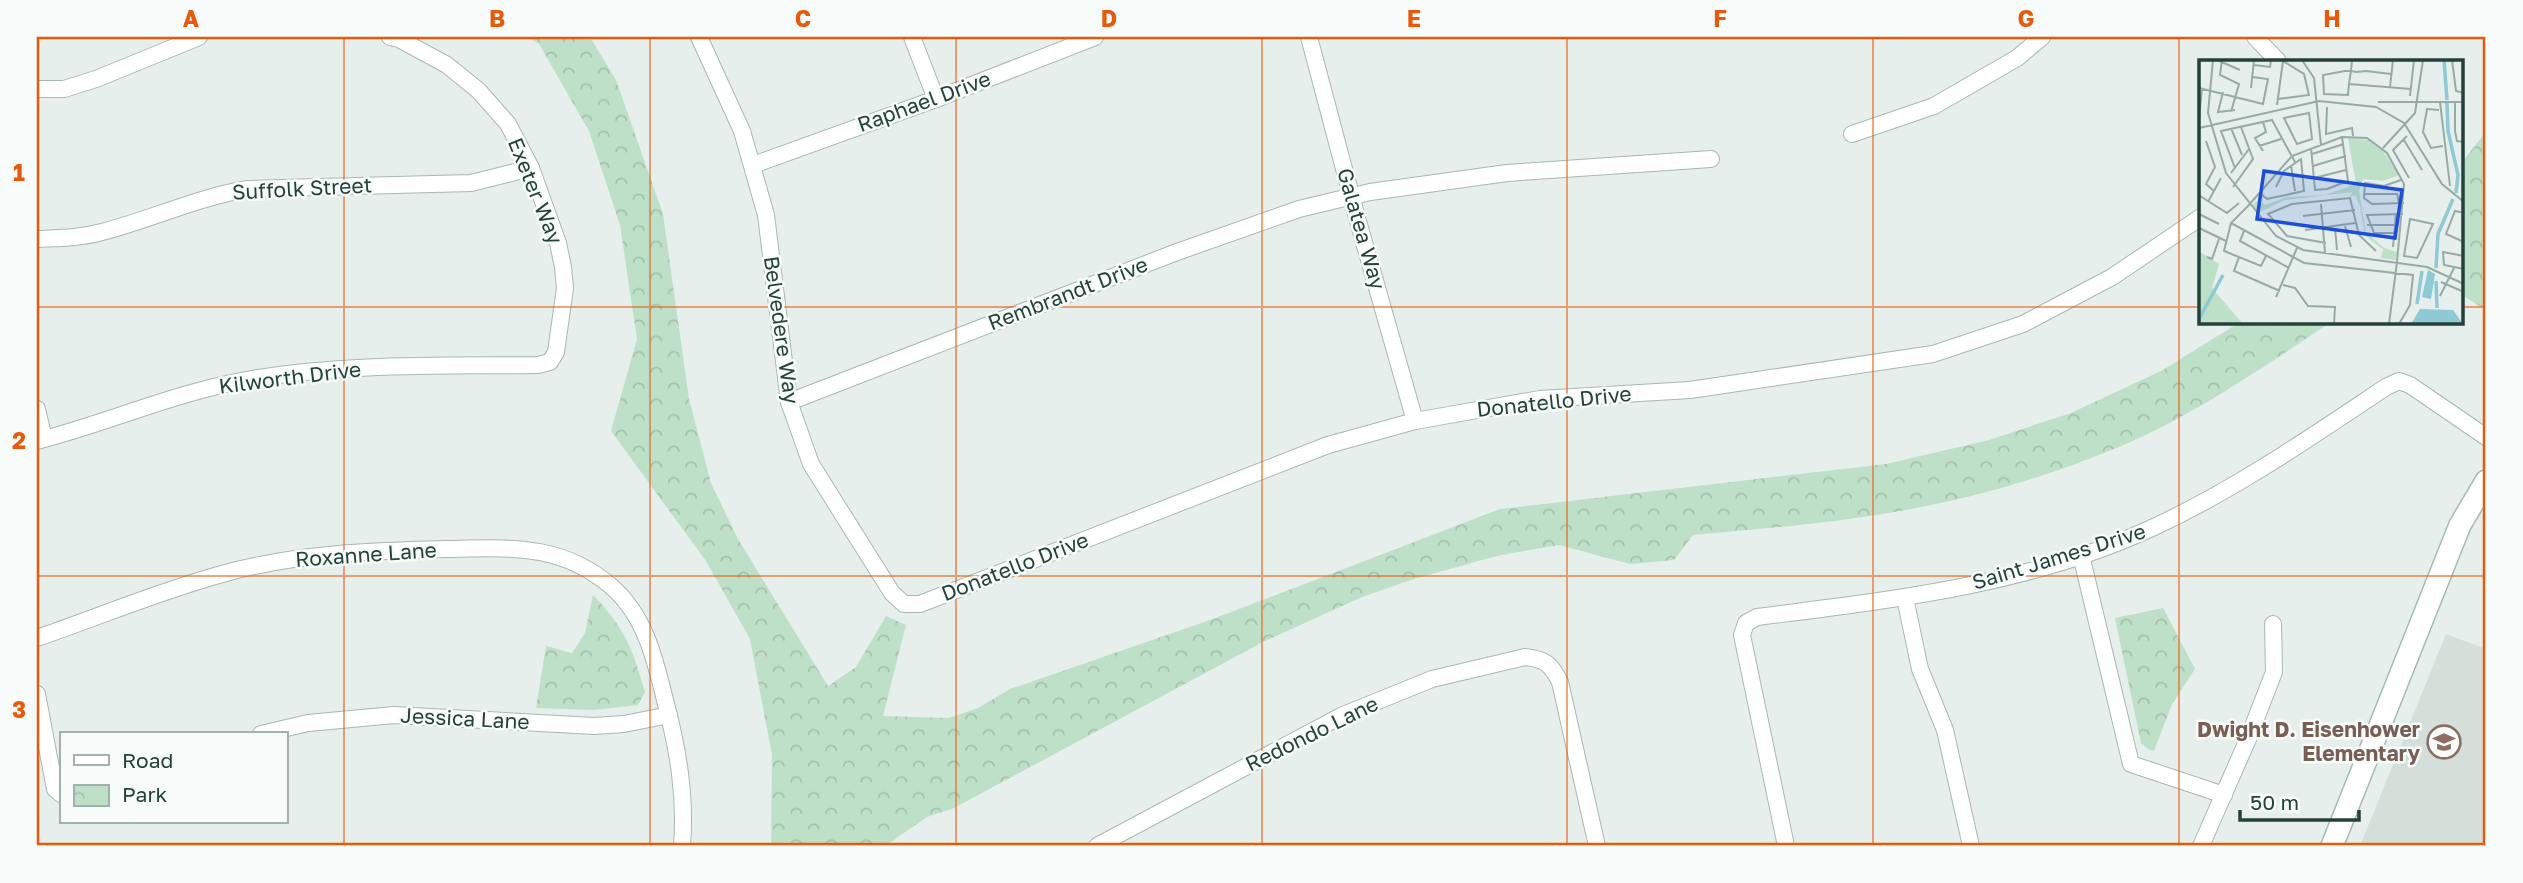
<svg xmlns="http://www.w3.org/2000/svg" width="2523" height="883" font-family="'Golos Text',sans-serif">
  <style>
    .built { fill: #d4dfda }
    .park { fill: url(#park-crowns) }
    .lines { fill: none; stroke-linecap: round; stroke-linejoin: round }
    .minor-casing { stroke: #a8b8b2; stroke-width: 18 }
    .secondary-casing { stroke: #a4bbb3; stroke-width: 24 }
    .minor { stroke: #fff; stroke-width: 16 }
    .secondary { stroke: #fff; stroke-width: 21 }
    .grid { fill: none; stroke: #e8590c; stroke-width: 2; stroke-opacity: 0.55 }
    .labels { text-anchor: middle; stroke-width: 5; stroke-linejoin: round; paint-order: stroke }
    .street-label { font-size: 21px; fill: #24423a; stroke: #f7fbf9 }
    .education-label { font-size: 21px; font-weight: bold; fill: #785e54; stroke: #f7fbf9; text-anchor: end }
    .inset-river { fill: none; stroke: #8ec9d4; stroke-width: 3.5 }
    .inset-road { fill: none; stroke: #98aaa4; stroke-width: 2 }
    .view { fill: #1d4ed8; fill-opacity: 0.15; stroke: #1d4ed8; stroke-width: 3.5 }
    .inset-edge { fill: none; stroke: #24423a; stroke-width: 3.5 }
    .neatline { fill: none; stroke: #e8590c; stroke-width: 2.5 }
    .grid-label { font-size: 23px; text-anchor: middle; font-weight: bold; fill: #e8590c }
  </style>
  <defs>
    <pattern id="park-crowns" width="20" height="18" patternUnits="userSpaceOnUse" patternTransform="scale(1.75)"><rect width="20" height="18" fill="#bfe0c8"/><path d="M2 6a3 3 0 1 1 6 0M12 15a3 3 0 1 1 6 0" fill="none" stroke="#a4c1ad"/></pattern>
  </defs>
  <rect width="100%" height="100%" fill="#e6efeb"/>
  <polygon class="built" points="2446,634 2486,649 2486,846 2360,846"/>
  <g class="park">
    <path d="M527 37H590L616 80 663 214 689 399 711 483 738 539 828 686 856 667 886 616 906 625 883 716 949 718 978 708 1010 689 1213 619 1500 509 1886 464 1989 440 2071 413 2163 370 2240 322H2331C2265 366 2199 412 2126 444 2040 481 1949 505 1856 518 1802 526 1747 530 1693 535L1674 560 1630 564 1559 545 1496 556 1414 579 1362 597 1263 642 954 808 927 817 885 846H771L772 755 750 639 706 561 611 431 637 339 620 225 589 131 539 44Z"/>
    <polygon points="2486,132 2486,310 2462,295 2462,162"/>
    <path d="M593 595C626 630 632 647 645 692L638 705 594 710 536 708 546 646 572 653 585 633Z"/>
    <polygon points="2163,608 2195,669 2172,704 2154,751 2148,749 2141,743 2115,618"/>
  </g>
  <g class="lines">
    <defs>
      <g id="minor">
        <polyline points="699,37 742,131 766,215 789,402 811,464 892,593 904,604 920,604 1328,445 1415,421 1540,399 1690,390 1933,354 2023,324 2112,277 2201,217"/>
        <polyline points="912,37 936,99"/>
        <polyline points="1309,37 1356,214 1415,421"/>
        <polyline points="2255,37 2278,61"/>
        <polyline points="37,89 64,89 96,79 199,37"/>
        <polyline points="1852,134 1934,106 2017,58 2042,37"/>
        <polyline points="753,165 936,99 1095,37"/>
        <path d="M37 239C59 238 80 238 102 232 152 219 198 197 248 189L471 183 531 168"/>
        <polyline points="789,402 1177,252 1299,209 1370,192 1507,173 1711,159"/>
        <polyline points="37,409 44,439"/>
        <path d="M37 441C107 423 174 393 246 380 342 363 441 366 538 365L550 362 556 352 565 288 563 267 558 243 531 168 508 124 479 91 447 65 399 39 390 37"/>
        <polyline points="2081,555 2131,764 2224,795"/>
        <polyline points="1905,598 1920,669 1945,730 1971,846"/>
        <path d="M37 638C98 617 160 591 222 574 296 553 371 551 447 549 510 548 561 543 612 587 645 616 655 659 665 700 678 749 686 796 682 846"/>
        <polyline points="37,694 55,789 61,794"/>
        <polyline points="261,734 308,723 394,715 594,726 624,724 669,715"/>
        <path d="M1097 846 1341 716 1432 679 1525 657C1545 659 1551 664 1560 682L1597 846"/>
        <path d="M1786 846 1742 635 1746 623 1757 617C1891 600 2030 585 2154 527 2236 489 2311 437 2386 387L2399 381 2410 385 2486 437"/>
        <polyline points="2201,846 2248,739 2274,672 2273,624"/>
      </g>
      <polyline id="secondary" points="2332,846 2460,525 2486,481"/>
    </defs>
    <use href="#minor" class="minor-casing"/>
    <use href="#secondary" class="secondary-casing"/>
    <use href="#minor" class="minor"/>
    <use href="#secondary" class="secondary"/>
  </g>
  <path class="grid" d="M344 37V846M650 37V846M956 37V846M1262 37V846M1567 37V846M1873 37V846M2179 37V846M37 307H2201M2462 307H2486M37 576H2486"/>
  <defs>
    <symbol id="school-ring" viewBox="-11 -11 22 22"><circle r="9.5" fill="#f7fbf9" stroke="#8d6e63" stroke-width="1.5"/><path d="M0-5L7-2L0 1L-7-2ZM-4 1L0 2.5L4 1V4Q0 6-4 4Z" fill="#8d6e63"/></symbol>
  </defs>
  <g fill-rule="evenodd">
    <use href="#school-ring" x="2425" y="723" width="38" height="38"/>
  </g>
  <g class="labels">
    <g class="street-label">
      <text transform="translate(924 102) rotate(-20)" y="7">Raphael Drive</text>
      <text transform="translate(302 189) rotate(-3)" y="7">Suffolk Street</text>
      <text transform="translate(535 191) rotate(68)" y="7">Exeter Way</text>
      <text transform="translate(1361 229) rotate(74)" y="7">Galatea Way</text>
      <text transform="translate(1068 294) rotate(-21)" y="7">Rembrandt Drive</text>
      <text transform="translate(781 330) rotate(82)" y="7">Belvedere Way</text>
      <text transform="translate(290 378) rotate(-7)" y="7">Kilworth Drive</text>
      <text transform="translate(1554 402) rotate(-6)" y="7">Donatello Drive</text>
      <text transform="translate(366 555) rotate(-4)" y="7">Roxanne Lane</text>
      <text transform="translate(2059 557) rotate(-17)" y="7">Saint James Drive</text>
      <text transform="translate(1015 567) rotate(-21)" y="7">Donatello Drive</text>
      <text transform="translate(465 719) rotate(3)" y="7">Jessica Lane</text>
      <text transform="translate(1312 734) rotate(-26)" y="7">Redondo Lane</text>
    </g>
    <g class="education-label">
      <text x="2420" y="737">Dwight D. Eisenhower<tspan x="2420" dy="24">Elementary</tspan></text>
    </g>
  </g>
  <g transform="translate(2199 60)">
    <rect width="264" height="264" fill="#e6efeb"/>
    <path d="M0 191 20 204 13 228 44 264H0Z" fill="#bfe0c8"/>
    <path d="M149 78 169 80 182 88 200 115 184 121 164 119 160 131 167 172 185 188 198 192 197 200 182 198 184 189 166 176 161 146 156 135 151 137 153 132 86 140 59 153 53 145 59 140 66 145 87 137 126 135 157 124Z" fill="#bfe0c8"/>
    <path d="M229 210 236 214 232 239 223 237ZM221 249 254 250 264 264H212Z" fill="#8ec9d4"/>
    <path class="inset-river" d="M245 0 248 40M248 43 249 71 259 115 257 133M237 208 239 174 254 139M237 221 238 248M218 244 223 211M0 259 24 215"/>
    <path class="inset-road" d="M14 0 9 53 27 113 77 176 104 190 228 207 265 224M18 0 41 10M23 0 21 15 40 24 32 52M103 0 115 18 122 85M153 0 152 11 150 24 149 34V35L125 34 124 15 146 11H152L157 12 167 11 192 14M253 0 257 31 265 33M55 5 71 7 72 0M150 24 212 29M191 27 194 0M0 28 64 44 69 19 53 17M52 28 55 0M24 32 19 52 36 50M211 36 215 0M79 39 110 35 105 14 84 1M179 42H265M241 42 251 126M256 42V71L258 81 265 82M78 45 84 1M128 47 127 74 153 68 154 76M240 50 228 49 224 72 232 88 244 86M110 53 113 79 98 84 85 58ZM0 59 3 28M0 68 120 41 177 47 205 63 243 124 265 142M32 68 43 95M208 76 194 90 210 118M205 80 223 110M7 81 16 107 7 124 15 131M60 86 82 79M112 88 116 130 128 129 149 121 143 77M184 88 216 53 224 0M64 91 56 78 67 72 64 62M113 94 145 84M92 105 96 131M114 106 147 96M36 108 22 71 73 60 96 102M32 113 50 89M115 118 147 110M202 120 185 126 166 123 165 138 173 144 205 143M34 127 54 99 42 67M62 134 68 139 105 131 102 99 85 111 77 127M165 134H198L200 143M1 136 28 153 40 143M9 142 22 118M122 144 126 193M49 146 32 163 25 191 62 206 67 196M49 146 93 96 143 77 168 78 188 93 205 124 198 202M265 153 256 151 247 174 265 182M0 154 20 164M104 156 156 150M211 159 234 164 218 198 205 196ZM32 163 105 203 214 215 211 245 200 264M168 165H197M146 166 152 187M0 168 27 181M136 168 138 190M106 170 156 163M45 171 41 181 90 208M196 173H175L168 155 204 154M127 183 88 176 69 154 93 144 151 138 160 175 177 191M194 187 197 154M265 196 244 192 245 205 265 209M8 197 13 199 20 179M40 197 35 211 81 231M242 222 265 232M84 225 96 228 109 246 136 247 135 264M241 236 255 208M77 237 98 188M190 264 198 202"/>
    <path class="view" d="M65 111 203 130 196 178 58 159Z"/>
    <rect width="264" height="264" class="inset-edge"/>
  </g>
  <rect width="2523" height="883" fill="none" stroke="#f7fbf9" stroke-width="77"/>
  <rect x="60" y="732" width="228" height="91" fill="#f7fbf9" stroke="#a3b1ad" stroke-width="2"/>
  <rect x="74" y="755" width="35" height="10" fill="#ffffff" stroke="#a3b1ad" stroke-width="2"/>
  <text x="122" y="768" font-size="21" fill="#24423a">Road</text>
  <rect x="74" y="785" width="35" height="21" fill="url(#park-crowns)" stroke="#a3b1ad" stroke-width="2"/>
  <text x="122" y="802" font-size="21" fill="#24423a">Park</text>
  <path d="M2240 810v10h119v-10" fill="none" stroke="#24423a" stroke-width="3.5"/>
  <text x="2250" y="810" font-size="21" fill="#24423a" stroke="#f7fbf9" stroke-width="5" paint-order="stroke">50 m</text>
  <rect x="38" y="38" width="2446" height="806" class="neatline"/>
  <g class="grid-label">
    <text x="191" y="27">A</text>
    <text x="497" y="27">B</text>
    <text x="803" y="27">C</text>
    <text x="1109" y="27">D</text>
    <text x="1414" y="27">E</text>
    <text x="1720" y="27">F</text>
    <text x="2026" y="27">G</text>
    <text x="2332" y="27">H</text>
    <text x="19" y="181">1</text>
    <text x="19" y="449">2</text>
    <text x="19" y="718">3</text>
  </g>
</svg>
